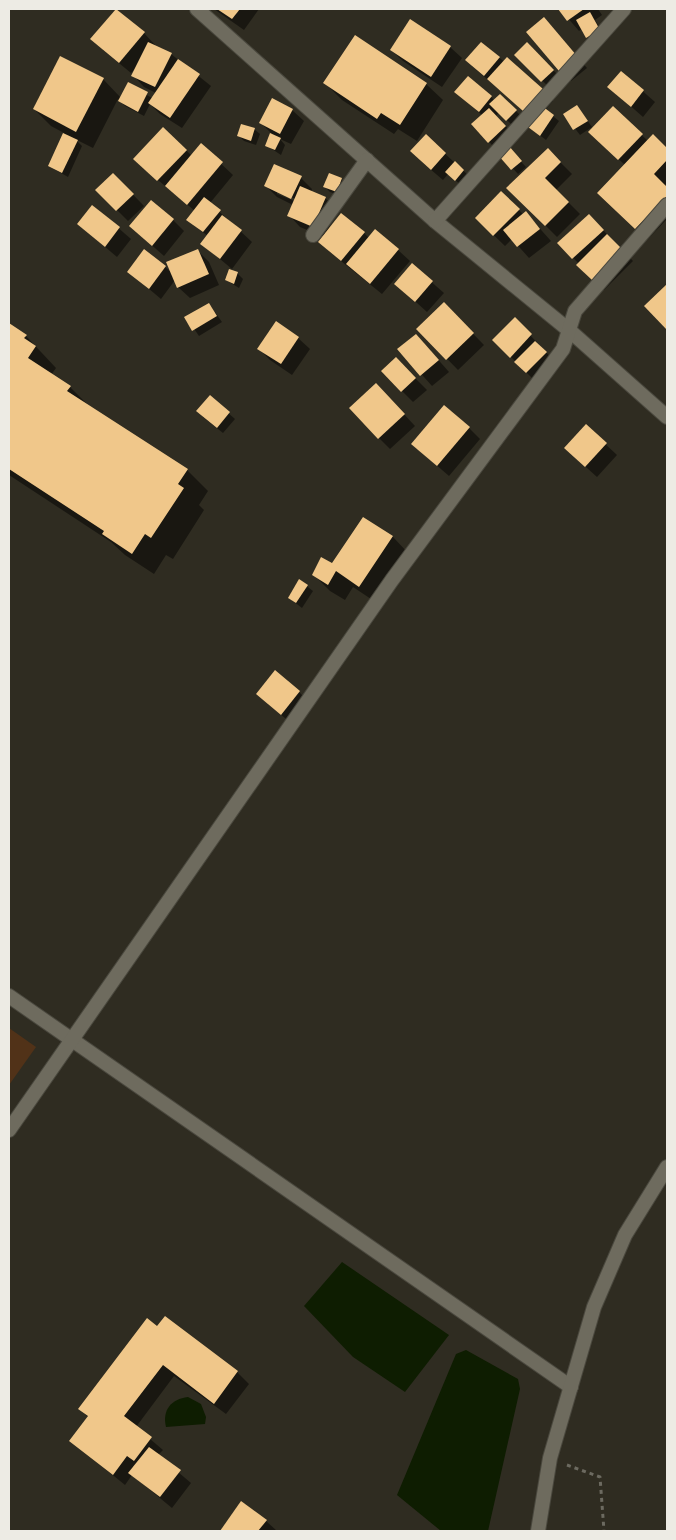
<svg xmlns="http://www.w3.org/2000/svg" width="676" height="1540" font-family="Mulish,sans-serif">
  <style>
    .green { fill: #513218 }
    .water { fill: #0e1d01 }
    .shadow { fill: #0007; fill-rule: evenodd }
    .building { fill: #f0c78a }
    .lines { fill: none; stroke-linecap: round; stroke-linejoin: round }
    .minor-casing { stroke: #4a483e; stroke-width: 16 }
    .path { stroke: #6c6a60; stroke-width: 3; stroke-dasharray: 4 4; stroke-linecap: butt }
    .minor { stroke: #6e6b5e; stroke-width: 14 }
  </style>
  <rect width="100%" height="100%" fill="#2f2c21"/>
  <polygon class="green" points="9,1028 36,1047 9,1085"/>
  <g class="water">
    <polygon points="342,1262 449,1335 405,1392 353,1357 304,1306"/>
    <polygon points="466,1350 518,1379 520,1389 488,1531 441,1531 397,1495 456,1354"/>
    <path d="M188 1397 201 1404 206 1417 205 1424 166 1427C162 1410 171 1399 188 1397Z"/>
  </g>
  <g class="shadow">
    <polygon points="214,9 259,9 244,30"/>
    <polygon points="560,9 598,9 602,15 595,20 605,36 593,43 582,29 579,31"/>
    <polygon points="116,10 144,33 155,45 154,46 171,54 211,86 182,128 160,114 150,104 144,116 125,106 118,99 93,148 75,139 82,146 68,177 49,166 64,133 51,126 34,109 103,79 121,98 128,84 152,98 156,93 144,87 133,75 135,69 131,73 103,50"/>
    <polygon points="544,19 587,68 571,81 560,70"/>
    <polygon points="481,43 553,101 545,110 559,121 546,140 529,127 534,120 472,66"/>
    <polygon points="527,44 565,82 554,92 516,55"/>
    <polygon points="450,47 462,58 442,87 403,61 391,50"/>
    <polygon points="621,72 655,102 643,117 609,87"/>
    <polygon points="325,83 426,84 443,100 417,141 398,129 394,134 342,100"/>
    <polygon points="456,91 491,97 495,101 500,95 521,116 512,125 499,112 496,116 517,138 507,147 526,167 518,174 473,124 483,116"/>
    <polygon points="577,106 592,127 580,135 564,114"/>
    <polygon points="613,108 648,141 653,136 667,149 667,183 664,186 667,189 667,219 647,240 610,204 625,165 601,143"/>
    <polygon points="292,110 304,121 291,144 280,139 285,145 281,155 266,145 272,134 261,123"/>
    <polygon points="164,129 192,156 201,145 233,175 210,203 252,242 232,269 202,244 208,236 193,225 195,211 146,170"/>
    <polygon points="254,129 260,134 256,145 244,141 239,136"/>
    <polygon points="426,136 469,176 461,185 448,174 443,180 423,163"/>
    <polygon points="548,150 572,174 556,190 580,214 557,237 508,188"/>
    <polygon points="113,174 144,206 128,221 97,190"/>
    <path d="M301 178 312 189 311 192 325 198 337 209 328 230 364 233 369 238 398 250 410 261 382 294 331 253 320 242 324 237 300 227 289 215 293 205 277 197 266 186ZM277 191 298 200 297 202 277 194Z"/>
    <polygon points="341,179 347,185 342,196 330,192 325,187"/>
    <polygon points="501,193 524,215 526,213 551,241 529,258 512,239 505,246 476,218"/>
    <polygon points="93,206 131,239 117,257 78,224"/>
    <polygon points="173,220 184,231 164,256 130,226"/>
    <polygon points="600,227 633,261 604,290 559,243"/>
    <polygon points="197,250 209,262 219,285 190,298 178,287 175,280 161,299 129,272 165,267 173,274"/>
    <polygon points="412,265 444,293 427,312 396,284"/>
    <polygon points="237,273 243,279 239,288 226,280"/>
    <polygon points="209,304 222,322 199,336 186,317"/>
    <polygon points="444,304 484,345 458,370 418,329"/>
    <polygon points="515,319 557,364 538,384 494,340"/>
    <polygon points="9,325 26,336 56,368 51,375 70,387 91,408 187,470 208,491 199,505 204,510 173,559 166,555 154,574 125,555 111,542 9,475"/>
    <polygon points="298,338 310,349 292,375 270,360 259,349"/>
    <polygon points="427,347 449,372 432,386 399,349"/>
    <polygon points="396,359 427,390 413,402 402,391"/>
    <polygon points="387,396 415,426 390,449 379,438"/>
    <polygon points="210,397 235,419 223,433 203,417"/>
    <polygon points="586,426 617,455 597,477 577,459"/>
    <polygon points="469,428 480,439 449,476 412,444"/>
    <polygon points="363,519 393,537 409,554 377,603 353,587 345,600 330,591 314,575 332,565"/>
    <polygon points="300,581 313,591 302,608 289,598"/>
    <polygon points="299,692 310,703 293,725 257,694"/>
    <polygon points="165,1318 237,1372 249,1384 226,1414 174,1376 136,1427 163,1450 158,1455 191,1483 172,1508 132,1475 125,1485 71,1441 89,1418 80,1409"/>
    <polygon points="241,1502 266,1521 277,1531 221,1531"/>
  </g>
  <g class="building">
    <polygon points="116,9 145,32 119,63 90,39"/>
    <polygon points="217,9 240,9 232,19"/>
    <polygon points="558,9 584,9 567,21"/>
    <polygon points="590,12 600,30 586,38 576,20"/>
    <polygon points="544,17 577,56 559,71 526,32"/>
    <polygon points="410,19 451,46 431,77 390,50"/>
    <polygon points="355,35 427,83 400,125 381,113 377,119 323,83"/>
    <polygon points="148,42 172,53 155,87 131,76"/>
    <polygon points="481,42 500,57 484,76 465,60"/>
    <polygon points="527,42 554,70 541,82 514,55"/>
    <polygon points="60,56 104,78 76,132 33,109"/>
    <polygon points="507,57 543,89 523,111 487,79"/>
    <polygon points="178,59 200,74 170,118 148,103"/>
    <polygon points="621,71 644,90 631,107 607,87"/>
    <polygon points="468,76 492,96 479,112 454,92"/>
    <polygon points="128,82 148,92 138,112 118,101"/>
    <polygon points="500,94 517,110 506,121 489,104"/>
    <polygon points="272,98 293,109 280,134 259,123"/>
    <polygon points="577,105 588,121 573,130 563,114"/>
    <polygon points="542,106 554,115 540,136 528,127"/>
    <polygon points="613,106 643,134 618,160 588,132"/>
    <polygon points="489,108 506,126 488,143 471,124"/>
    <polygon points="241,124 255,128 251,141 237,136"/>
    <polygon points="163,127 187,150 157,181 133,159"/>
    <polygon points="63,133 78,140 62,173 48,166"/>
    <polygon points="270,133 281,138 275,150 265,146"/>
    <polygon points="426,134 446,153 431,170 410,151"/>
    <polygon points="653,134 667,148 667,160 654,174 667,187 667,196 635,229 597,193"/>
    <polygon points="201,143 223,162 187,205 165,186"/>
    <polygon points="509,146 522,161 511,170 498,155"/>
    <polygon points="548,148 561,162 545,178 569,202 545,226 506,188"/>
    <polygon points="455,161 464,170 455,181 445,172"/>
    <polygon points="274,164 302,176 291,199 264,186"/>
    <polygon points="113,173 134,194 116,211 95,190"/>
    <polygon points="329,173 342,178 337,192 323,187"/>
    <polygon points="300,186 326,197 313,227 287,216"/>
    <polygon points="501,191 520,209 493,236 475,218"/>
    <polygon points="204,197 221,210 203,232 186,220"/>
    <polygon points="151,200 174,219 152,246 129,226"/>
    <polygon points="92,205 120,227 105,247 77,224"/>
    <polygon points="526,211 540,229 517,247 503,230"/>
    <polygon points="341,213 365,232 341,261 318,242"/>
    <polygon points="589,214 604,230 572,259 557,243"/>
    <polygon points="222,215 242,230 220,259 200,244"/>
    <polygon points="375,229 399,249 370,284 346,264"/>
    <polygon points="607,234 622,249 592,280 576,265"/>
    <polygon points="144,249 166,266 149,289 127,272"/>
    <polygon points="198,249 209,274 177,288 166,262"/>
    <polygon points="412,263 433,281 415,302 394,284"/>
    <polygon points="229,269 238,272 234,284 225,280"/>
    <polygon points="667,284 667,330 644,306"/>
    <polygon points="444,302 474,333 446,360 416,329"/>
    <polygon points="209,303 217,316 192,331 184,317"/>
    <polygon points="515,317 532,334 510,358 492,340"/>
    <polygon points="276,321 299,337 281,364 257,349"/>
    <polygon points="9,323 27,335 24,338 36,346 28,358 71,386 67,391 188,469 178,484 184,488 151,538 145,534 132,554 102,534 104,531 9,469"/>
    <polygon points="416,334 439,360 420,376 397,349"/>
    <polygon points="535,341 547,352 526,373 514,362"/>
    <polygon points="396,357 416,378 401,392 381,371"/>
    <polygon points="376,383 405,414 378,439 349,408"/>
    <polygon points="210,395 230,412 217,428 196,411"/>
    <polygon points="444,405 470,427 437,466 411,444"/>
    <polygon points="586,424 607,443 585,467 564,448"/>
    <polygon points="363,517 393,536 359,587 336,571 328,585 312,575 321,557 332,563"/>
    <polygon points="299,579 308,585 296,603 288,598"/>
    <polygon points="275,670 300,691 281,715 256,694"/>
    <polygon points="165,1316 238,1371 214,1404 163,1365 124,1416 152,1437 134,1461 127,1456 113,1475 69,1441 88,1416 78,1409 147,1318 157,1326"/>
    <polygon points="149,1447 181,1470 160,1497 128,1473"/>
    <polygon points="241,1501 267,1520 258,1531 220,1531"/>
  </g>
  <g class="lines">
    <defs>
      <g id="minor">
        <polyline points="197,9 435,221 570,331 667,417"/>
        <polyline points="435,221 624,9"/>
        <polyline points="313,235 367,160"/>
        <polyline points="9,996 571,1387"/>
        <polyline points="9,1130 392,580 563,349 575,311 667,205"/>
        <polyline points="538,1531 550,1458 594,1307 625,1235 667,1167"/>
      </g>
    </defs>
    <use href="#minor" class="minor-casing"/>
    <polyline class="path" points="567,1465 600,1477 604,1531"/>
    <use href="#minor" class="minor"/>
  </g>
  <rect width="676" height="1540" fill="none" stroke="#edebe4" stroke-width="20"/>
</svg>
